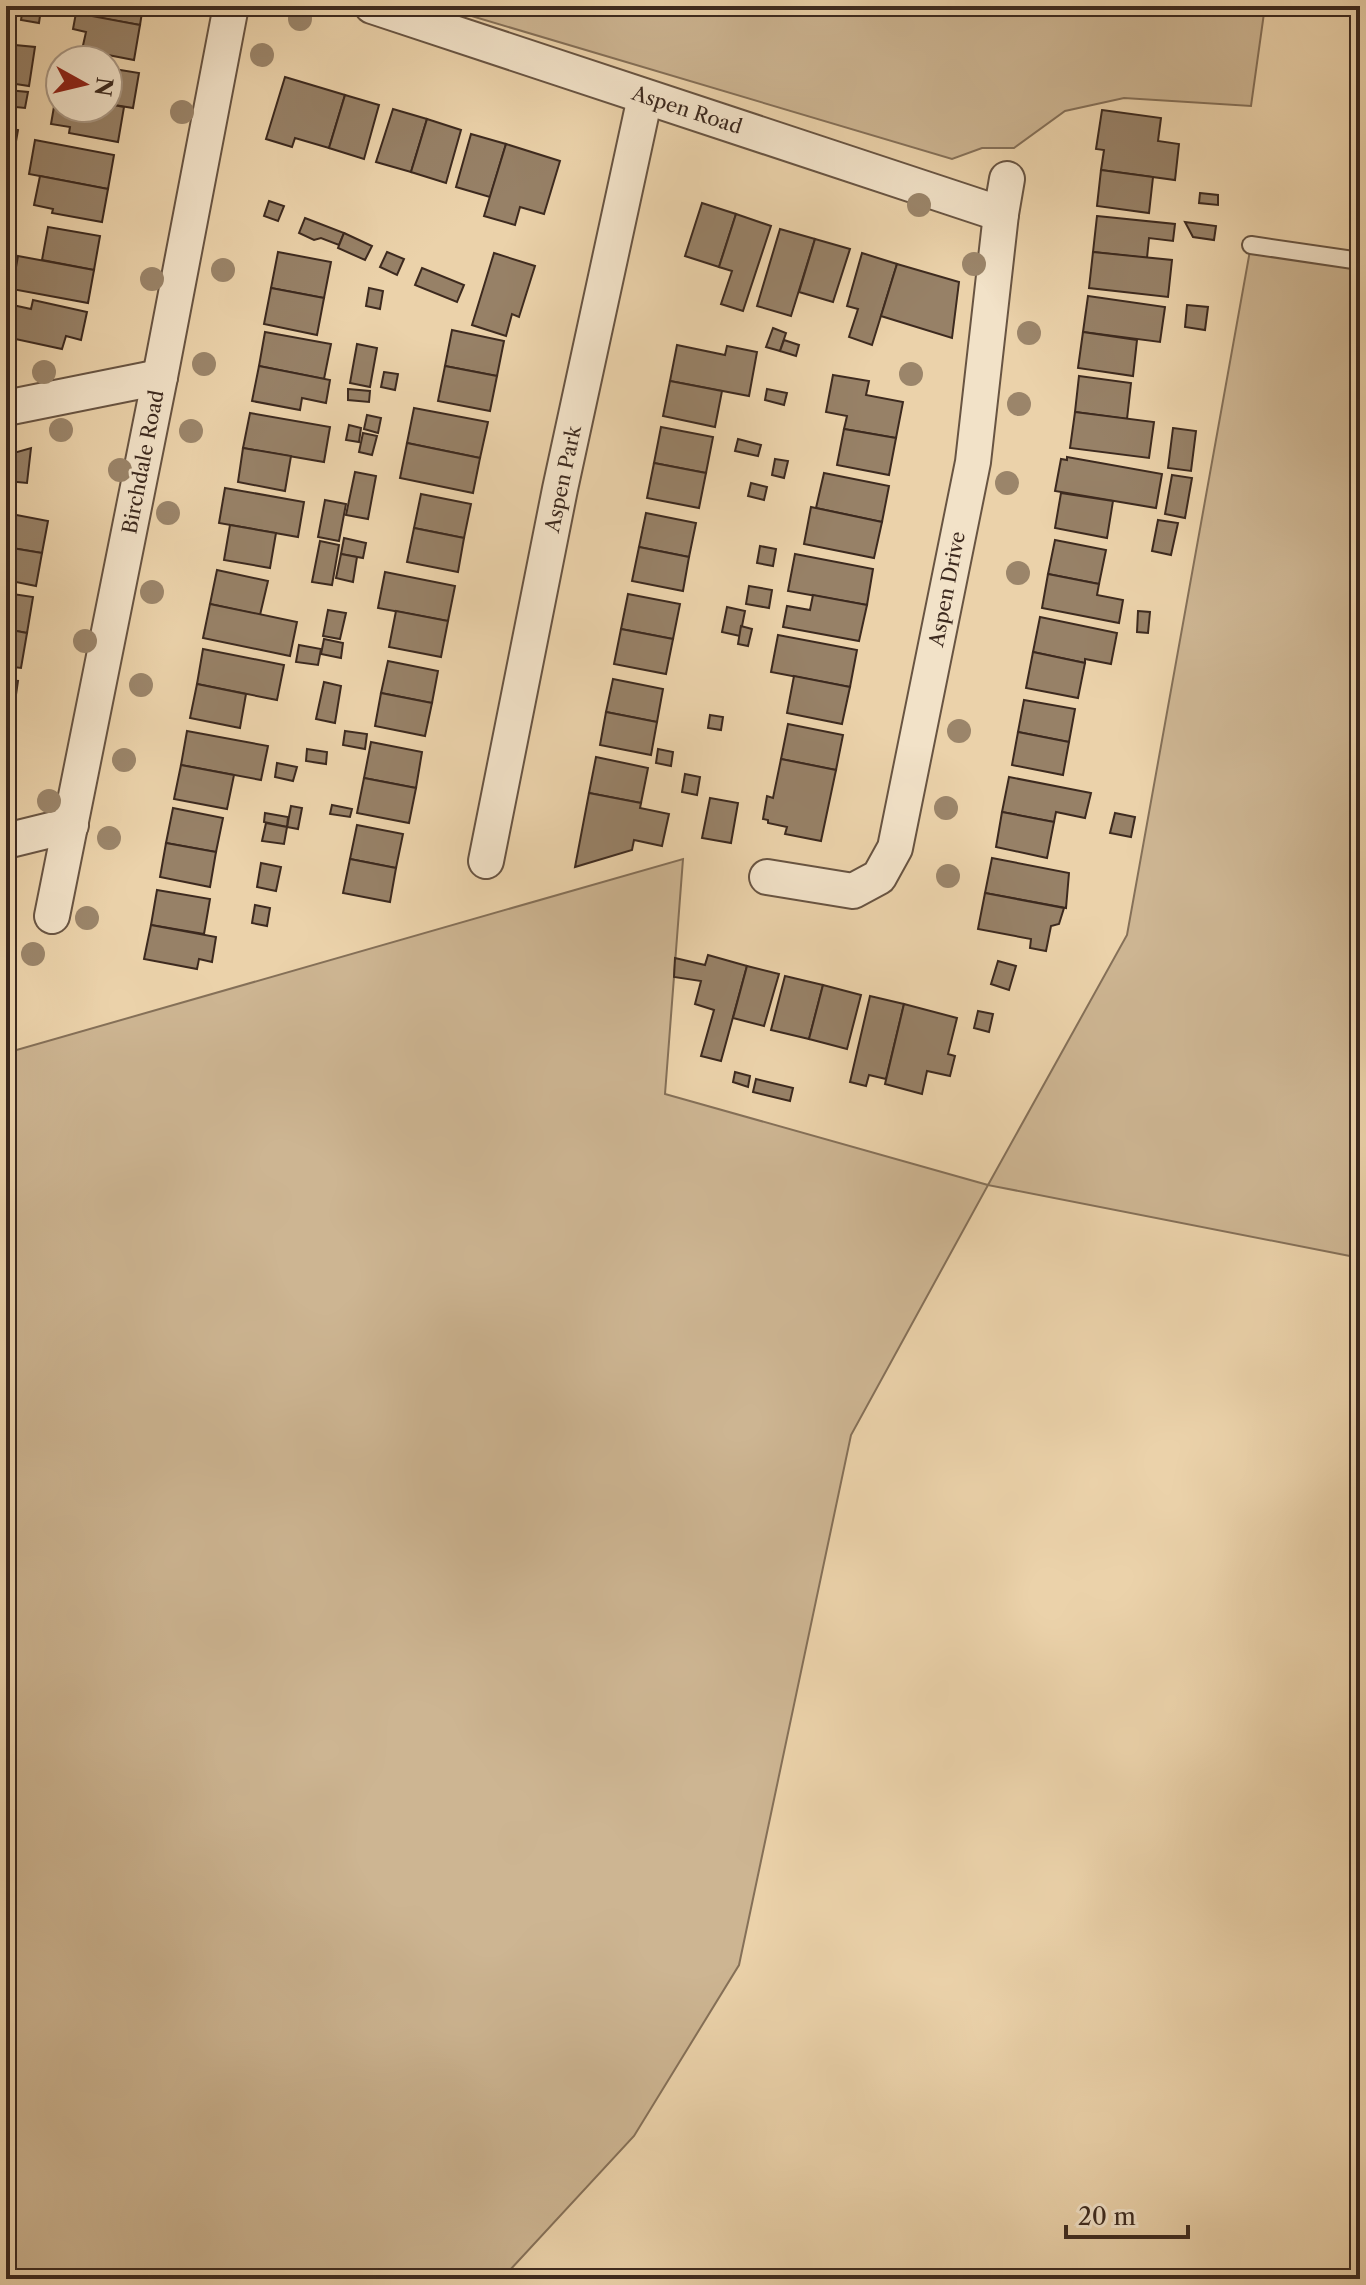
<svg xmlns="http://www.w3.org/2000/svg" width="1366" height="2285" font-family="'Libre Caslon Text',serif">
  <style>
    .green { fill: #cdb592; stroke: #857058; stroke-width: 2 }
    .building { fill: #978167; stroke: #3d2a1f; stroke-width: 2 }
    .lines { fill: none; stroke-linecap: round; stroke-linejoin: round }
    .service-casing { stroke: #685442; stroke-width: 20 }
    .minor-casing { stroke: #685442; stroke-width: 38 }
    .service { stroke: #f2e2c8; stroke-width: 16 }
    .minor { stroke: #f2e2c8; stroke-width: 34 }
    .tree { fill: #9b856a }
    .labels { text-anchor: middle; stroke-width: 6; stroke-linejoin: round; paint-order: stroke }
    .street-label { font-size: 20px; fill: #3d2a1f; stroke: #f2e2c8 }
  </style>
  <rect width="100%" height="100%" fill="#ebd2aa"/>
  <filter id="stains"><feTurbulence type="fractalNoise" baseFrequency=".0025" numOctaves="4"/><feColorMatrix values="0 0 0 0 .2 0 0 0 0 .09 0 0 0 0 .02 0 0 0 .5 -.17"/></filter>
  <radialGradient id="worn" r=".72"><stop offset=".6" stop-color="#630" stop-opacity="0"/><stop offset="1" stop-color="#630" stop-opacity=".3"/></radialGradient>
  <g class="green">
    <polygon points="438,6 1265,6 1251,106 1124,98 1065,111 1014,148 982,148 952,159"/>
    <polygon points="1251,245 1360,258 1360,1258 988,1185 851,1435 739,1965 634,2136 510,2270 498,2279 6,2279 6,1053 683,859 665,1094 988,1185 1127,935"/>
  </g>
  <g class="building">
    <polygon points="91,6 143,6 140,25 89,16"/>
    <polygon points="23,7 41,9 39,23 21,20"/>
    <polygon points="76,13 140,25 134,60 82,50 86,32 73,29"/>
    <polygon points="15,45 35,47 29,86 9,83"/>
    <polygon points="57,59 65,60 60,60 60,95 51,93"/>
    <polygon points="108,68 139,73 133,108 108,104"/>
    <polygon points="285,77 345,95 329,148 295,138 292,147 266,139"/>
    <polygon points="7,90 28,92 25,108 6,106"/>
    <polygon points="56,95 60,95 60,108 108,108 108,104 124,107 118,142 69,133 70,127 51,124"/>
    <polygon points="345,95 379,105 364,159 329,148"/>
    <polygon points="393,109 427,119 411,172 376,162"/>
    <polygon points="1102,110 1161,118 1158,141 1179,144 1175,180 1101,170 1104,150 1096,149"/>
    <polygon points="427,119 461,130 446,183 411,172"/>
    <polygon points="6,128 18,130 11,169 6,168"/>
    <polygon points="471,134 506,144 490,197 456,187"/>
    <polygon points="35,140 114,155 108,189 29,174"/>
    <polygon points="506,144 560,161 544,214 520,207 515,225 484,216"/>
    <polygon points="1101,170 1153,177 1149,213 1097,206"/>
    <polygon points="40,176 108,189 102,222 52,213 53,209 34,205"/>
    <polygon points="1200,193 1218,195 1218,205 1199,203"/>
    <polygon points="269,201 284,206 278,221 264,216"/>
    <polygon points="702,203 736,214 719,267 685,256"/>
    <polygon points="736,214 771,226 743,311 721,304 732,271 719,267"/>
    <polygon points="1097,216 1175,224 1173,241 1149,238 1147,258 1093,252"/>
    <polygon points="305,218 344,233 339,245 321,238 314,240 299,233"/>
    <polygon points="1185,222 1216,226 1214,240 1193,237"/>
    <polygon points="48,227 100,236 94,270 42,260"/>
    <polygon points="780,229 815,239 791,316 757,306"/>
    <polygon points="344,233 372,246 365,260 338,248"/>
    <polygon points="815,239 850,249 833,302 799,292"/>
    <polygon points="278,252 331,262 324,298 271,288"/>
    <polygon points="387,252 404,259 397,275 380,267"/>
    <polygon points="1093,252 1172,260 1168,297 1089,288"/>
    <polygon points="494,253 535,266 519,317 512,314 506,336 472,325"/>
    <polygon points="862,253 897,264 872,345 849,337 858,309 847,306"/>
    <polygon points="18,256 94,270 88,303 12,289"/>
    <polygon points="897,264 959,282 952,338 881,316"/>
    <polygon points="422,268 464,285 457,302 415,285"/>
    <polygon points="271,288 324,298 317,335 264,324"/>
    <polygon points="369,288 383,291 380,309 366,306"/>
    <polygon points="1088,296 1165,307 1160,342 1083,332"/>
    <polygon points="33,300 87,312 81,340 66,336 62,349 6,337 8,304 31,309"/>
    <polygon points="1187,305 1208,307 1205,330 1185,327"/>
    <polygon points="773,328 786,333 780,351 766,347"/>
    <polygon points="452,330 504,341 497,376 445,366"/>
    <polygon points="265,332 331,344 324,379 259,366"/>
    <polygon points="1083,332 1137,340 1133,376 1078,368"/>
    <polygon points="784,340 799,345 796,356 780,351"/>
    <polygon points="357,344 377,348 370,387 350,383"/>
    <polygon points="677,345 725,355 727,346 757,352 749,396 670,381"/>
    <polygon points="259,366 330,380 326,403 302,398 300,410 252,401"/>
    <polygon points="445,366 497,376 490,411 438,401"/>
    <polygon points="384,372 398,374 395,390 381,387"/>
    <polygon points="833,375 869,381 866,395 903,402 896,438 844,429 847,416 826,412"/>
    <polygon points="1079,376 1131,383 1127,419 1075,412"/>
    <polygon points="670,381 722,391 715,427 663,416"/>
    <polygon points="348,389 370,391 369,402 348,400"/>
    <polygon points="767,389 787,393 784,405 765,400"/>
    <polygon points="414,408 488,422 480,458 407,443"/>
    <polygon points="1075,412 1154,422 1149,458 1070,448"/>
    <polygon points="250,413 330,427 324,462 243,448"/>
    <polygon points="367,415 381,418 378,433 364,429"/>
    <polygon points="349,425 361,428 359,442 346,440"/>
    <polygon points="661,427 713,437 706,473 654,463"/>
    <polygon points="1173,428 1196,431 1191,471 1168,468"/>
    <polygon points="844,429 896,438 889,475 837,465"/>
    <polygon points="363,433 377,436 372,455 359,452"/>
    <polygon points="738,439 761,445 758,456 735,451"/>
    <polygon points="407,443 480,458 473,493 400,478"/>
    <polygon points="31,448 27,483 7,481 10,454"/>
    <polygon points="243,448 291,456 285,491 238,482"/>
    <polygon points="1067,457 1162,474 1156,508 1055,491 1061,459 1067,460"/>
    <polygon points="775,459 788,461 784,478 772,475"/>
    <polygon points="654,463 706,473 699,508 647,498"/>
    <polygon points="355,472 376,476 368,519 346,515"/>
    <polygon points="824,473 889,486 882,522 816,508"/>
    <polygon points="1172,475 1192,478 1185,518 1165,514"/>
    <polygon points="751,483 767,487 764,500 748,496"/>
    <polygon points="225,488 304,502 298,537 219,523"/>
    <polygon points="1061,493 1113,501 1107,538 1055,528"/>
    <polygon points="421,494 471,504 464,538 414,528"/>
    <polygon points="325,500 346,504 339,541 318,537"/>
    <polygon points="811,507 882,522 874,558 804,544"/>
    <polygon points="6,513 48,521 42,553 6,547"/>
    <polygon points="646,513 696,523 689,557 639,547"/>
    <polygon points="1158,520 1178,523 1171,555 1152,551"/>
    <polygon points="230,525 276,533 270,568 224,560"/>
    <polygon points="414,528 464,538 458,572 407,562"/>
    <polygon points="344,538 366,543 363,558 341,554"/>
    <polygon points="1055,540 1106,550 1099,584 1048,574"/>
    <polygon points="320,541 339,545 332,585 312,582"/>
    <polygon points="760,546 776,549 773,566 757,563"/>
    <polygon points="6,547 42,553 36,586 6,580"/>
    <polygon points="639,547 689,557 683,591 632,581"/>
    <polygon points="341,554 357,557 353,582 336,578"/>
    <polygon points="795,554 873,569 867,605 788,591"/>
    <polygon points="217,570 268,581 260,615 210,604"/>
    <polygon points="385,572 455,586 448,621 378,608"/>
    <polygon points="1048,574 1099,584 1097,595 1123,600 1119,623 1042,608"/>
    <polygon points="749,586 772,590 769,608 746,604"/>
    <polygon points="6,593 33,597 27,633 6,629"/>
    <polygon points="628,594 680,604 673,639 621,629"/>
    <polygon points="813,595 867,605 859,641 783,627 787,606 810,610"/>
    <polygon points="210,604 297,622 290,656 203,638"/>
    <polygon points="727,607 745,611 740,636 722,632"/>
    <polygon points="328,610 346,613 340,639 323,636"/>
    <polygon points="396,611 448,621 441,657 389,647"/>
    <polygon points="1138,611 1150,612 1148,633 1137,632"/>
    <polygon points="1040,617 1117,633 1111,664 1085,659 1085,663 1033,652"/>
    <polygon points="741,626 752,629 748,646 738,644"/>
    <polygon points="6,629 27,633 21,668 6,666"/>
    <polygon points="621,629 673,639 666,674 614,664"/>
    <polygon points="778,635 857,650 850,687 771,672"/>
    <polygon points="324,639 343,643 341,658 321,654"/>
    <polygon points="299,645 321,649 318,665 296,662"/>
    <polygon points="203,649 284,665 277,700 197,684"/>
    <polygon points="1033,652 1085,663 1078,698 1026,688"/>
    <polygon points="388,661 438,671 432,703 381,693"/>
    <polygon points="794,676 850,687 842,724 787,713"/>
    <polygon points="613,679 663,689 657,722 606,712"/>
    <polygon points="6,680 18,681 13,715 6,714"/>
    <polygon points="324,682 341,686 335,723 316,719"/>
    <polygon points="197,684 246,694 240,728 190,718"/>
    <polygon points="381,693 432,703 425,736 375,726"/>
    <polygon points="1024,700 1075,709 1069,742 1018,732"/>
    <polygon points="606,712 657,722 651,755 600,745"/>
    <polygon points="710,715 723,717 721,730 708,728"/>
    <polygon points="788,724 843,735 836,770 781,759"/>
    <polygon points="187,731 268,746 261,780 181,765"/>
    <polygon points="345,731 367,734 365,749 343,745"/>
    <polygon points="1018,732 1069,742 1063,775 1012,765"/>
    <polygon points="371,742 422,752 416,788 364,778"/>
    <polygon points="307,749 327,752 326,764 306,761"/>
    <polygon points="658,749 673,752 671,766 656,763"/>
    <polygon points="596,757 648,768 641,803 589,793"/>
    <polygon points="781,759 836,770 821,841 785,834 787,827 768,823 768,820 763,819 767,796 773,798"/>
    <polygon points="277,763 297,767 293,781 275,777"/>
    <polygon points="181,765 234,775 227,809 174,799"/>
    <polygon points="685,774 700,777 697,795 682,792"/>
    <polygon points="1009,777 1091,793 1085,818 1056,812 1054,822 1002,812"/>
    <polygon points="364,778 416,788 409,823 357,813"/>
    <polygon points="589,793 641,803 640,808 669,814 662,846 634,840 632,850 575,867"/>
    <polygon points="710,798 738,803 731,843 702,838"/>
    <polygon points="332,805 352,809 350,817 330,814"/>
    <polygon points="291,806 302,808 298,829 287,827"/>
    <polygon points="173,808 223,818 216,852 166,843"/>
    <polygon points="1002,812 1054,822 1047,858 996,847"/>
    <polygon points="265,813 288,817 287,827 264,822"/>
    <polygon points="1115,813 1135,817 1131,837 1110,833"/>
    <polygon points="266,823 287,827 284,844 262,841"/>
    <polygon points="357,825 403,834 396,868 350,859"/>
    <polygon points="166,843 216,852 210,887 160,877"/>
    <polygon points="992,858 1069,873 1066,908 985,893"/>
    <polygon points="350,859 396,868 390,902 343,893"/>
    <polygon points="261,863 281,867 276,891 257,887"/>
    <polygon points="157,890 210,899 204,934 151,925"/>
    <polygon points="985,893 1064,908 1059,924 1051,926 1046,951 1030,948 1031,939 978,929"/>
    <polygon points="255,905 270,908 267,926 252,923"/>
    <polygon points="151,925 216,937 212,962 199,959 197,969 144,959"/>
    <polygon points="708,955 747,966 721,1061 701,1056 714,1010 695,1004 701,981 674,977 675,958 705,965"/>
    <polygon points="998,961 1016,966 1009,990 991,984"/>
    <polygon points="747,966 779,974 764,1026 733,1018"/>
    <polygon points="785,976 823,985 809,1039 771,1030"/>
    <polygon points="823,985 861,995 847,1049 809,1039"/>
    <polygon points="870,996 904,1004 886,1079 869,1075 866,1086 850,1082"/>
    <polygon points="904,1004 957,1018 948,1054 955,1056 950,1076 927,1071 922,1094 885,1084"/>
    <polygon points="978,1011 993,1014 989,1032 974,1028"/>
    <polygon points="735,1072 750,1076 748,1087 733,1082"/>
    <polygon points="756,1079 793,1088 790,1101 753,1092"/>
  </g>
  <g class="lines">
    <defs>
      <polyline id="service" points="1251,245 1360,261"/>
      <g id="minor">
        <polyline points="372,6 1001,214"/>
        <polyline points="6,408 160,377"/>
        <polyline points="6,841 71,825"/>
        <polyline points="486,861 560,489 645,97"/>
        <polyline points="767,877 853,891 879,877 895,848 973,462 1001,214 1007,179"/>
        <polyline points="52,916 160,377 231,6"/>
      </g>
    </defs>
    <use href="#service" class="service-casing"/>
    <use href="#minor" class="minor-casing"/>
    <use href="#service" class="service"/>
    <use href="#minor" class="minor"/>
  </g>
  <g class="tree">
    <circle cx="300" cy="19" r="12"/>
    <circle cx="262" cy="55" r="12"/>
    <circle cx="182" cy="112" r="12"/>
    <circle cx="919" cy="205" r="12"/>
    <circle cx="974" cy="264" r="12"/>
    <circle cx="223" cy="270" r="12"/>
    <circle cx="152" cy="279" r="12"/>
    <circle cx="1029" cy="333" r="12"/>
    <circle cx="204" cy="364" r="12"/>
    <circle cx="44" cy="372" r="12"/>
    <circle cx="911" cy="374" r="12"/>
    <circle cx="1019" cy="404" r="12"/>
    <circle cx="61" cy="430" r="12"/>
    <circle cx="191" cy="431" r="12"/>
    <circle cx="120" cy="470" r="12"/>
    <circle cx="1007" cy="483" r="12"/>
    <circle cx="168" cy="513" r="12"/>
    <circle cx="1018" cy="573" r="12"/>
    <circle cx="152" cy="592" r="12"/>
    <circle cx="85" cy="641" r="12"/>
    <circle cx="141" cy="685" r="12"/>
    <circle cx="959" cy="731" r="12"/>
    <circle cx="124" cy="760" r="12"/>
    <circle cx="49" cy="801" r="12"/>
    <circle cx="946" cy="808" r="12"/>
    <circle cx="109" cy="838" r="12"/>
    <circle cx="948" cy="876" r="12"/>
    <circle cx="87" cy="918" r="12"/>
    <circle cx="33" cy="954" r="12"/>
  </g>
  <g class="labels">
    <g class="street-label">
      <text transform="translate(687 110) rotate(18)" y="7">Aspen Road</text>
      <text transform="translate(143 462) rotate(-79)" y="7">Birchdale Road</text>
      <text transform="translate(563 479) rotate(-78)" y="7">Aspen Park</text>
      <text transform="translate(947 589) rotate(-79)" y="7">Aspen Drive</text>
    </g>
  </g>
  <rect width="1366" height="2285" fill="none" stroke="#ebd2aa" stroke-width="32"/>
  <rect x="8" y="8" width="1350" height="2269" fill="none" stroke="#3d2a1f" stroke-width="4"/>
  <rect x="16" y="16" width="1334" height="2253" fill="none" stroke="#3d2a1f" stroke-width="2"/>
  <g transform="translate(84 84) rotate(98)"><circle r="38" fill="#f2e2c8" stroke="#aa9884" stroke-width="2"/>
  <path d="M0-6L14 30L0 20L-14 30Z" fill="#8f2418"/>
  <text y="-12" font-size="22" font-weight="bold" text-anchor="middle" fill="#3d2a1f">N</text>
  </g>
  <path d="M1066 2225v12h122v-12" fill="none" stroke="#3d2a1f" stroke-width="4"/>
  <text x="1078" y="2225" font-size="24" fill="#3d2a1f" stroke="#f2e2c8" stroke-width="6" paint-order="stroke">20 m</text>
  <rect width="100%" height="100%" filter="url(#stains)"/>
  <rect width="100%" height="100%" fill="url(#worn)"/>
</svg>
